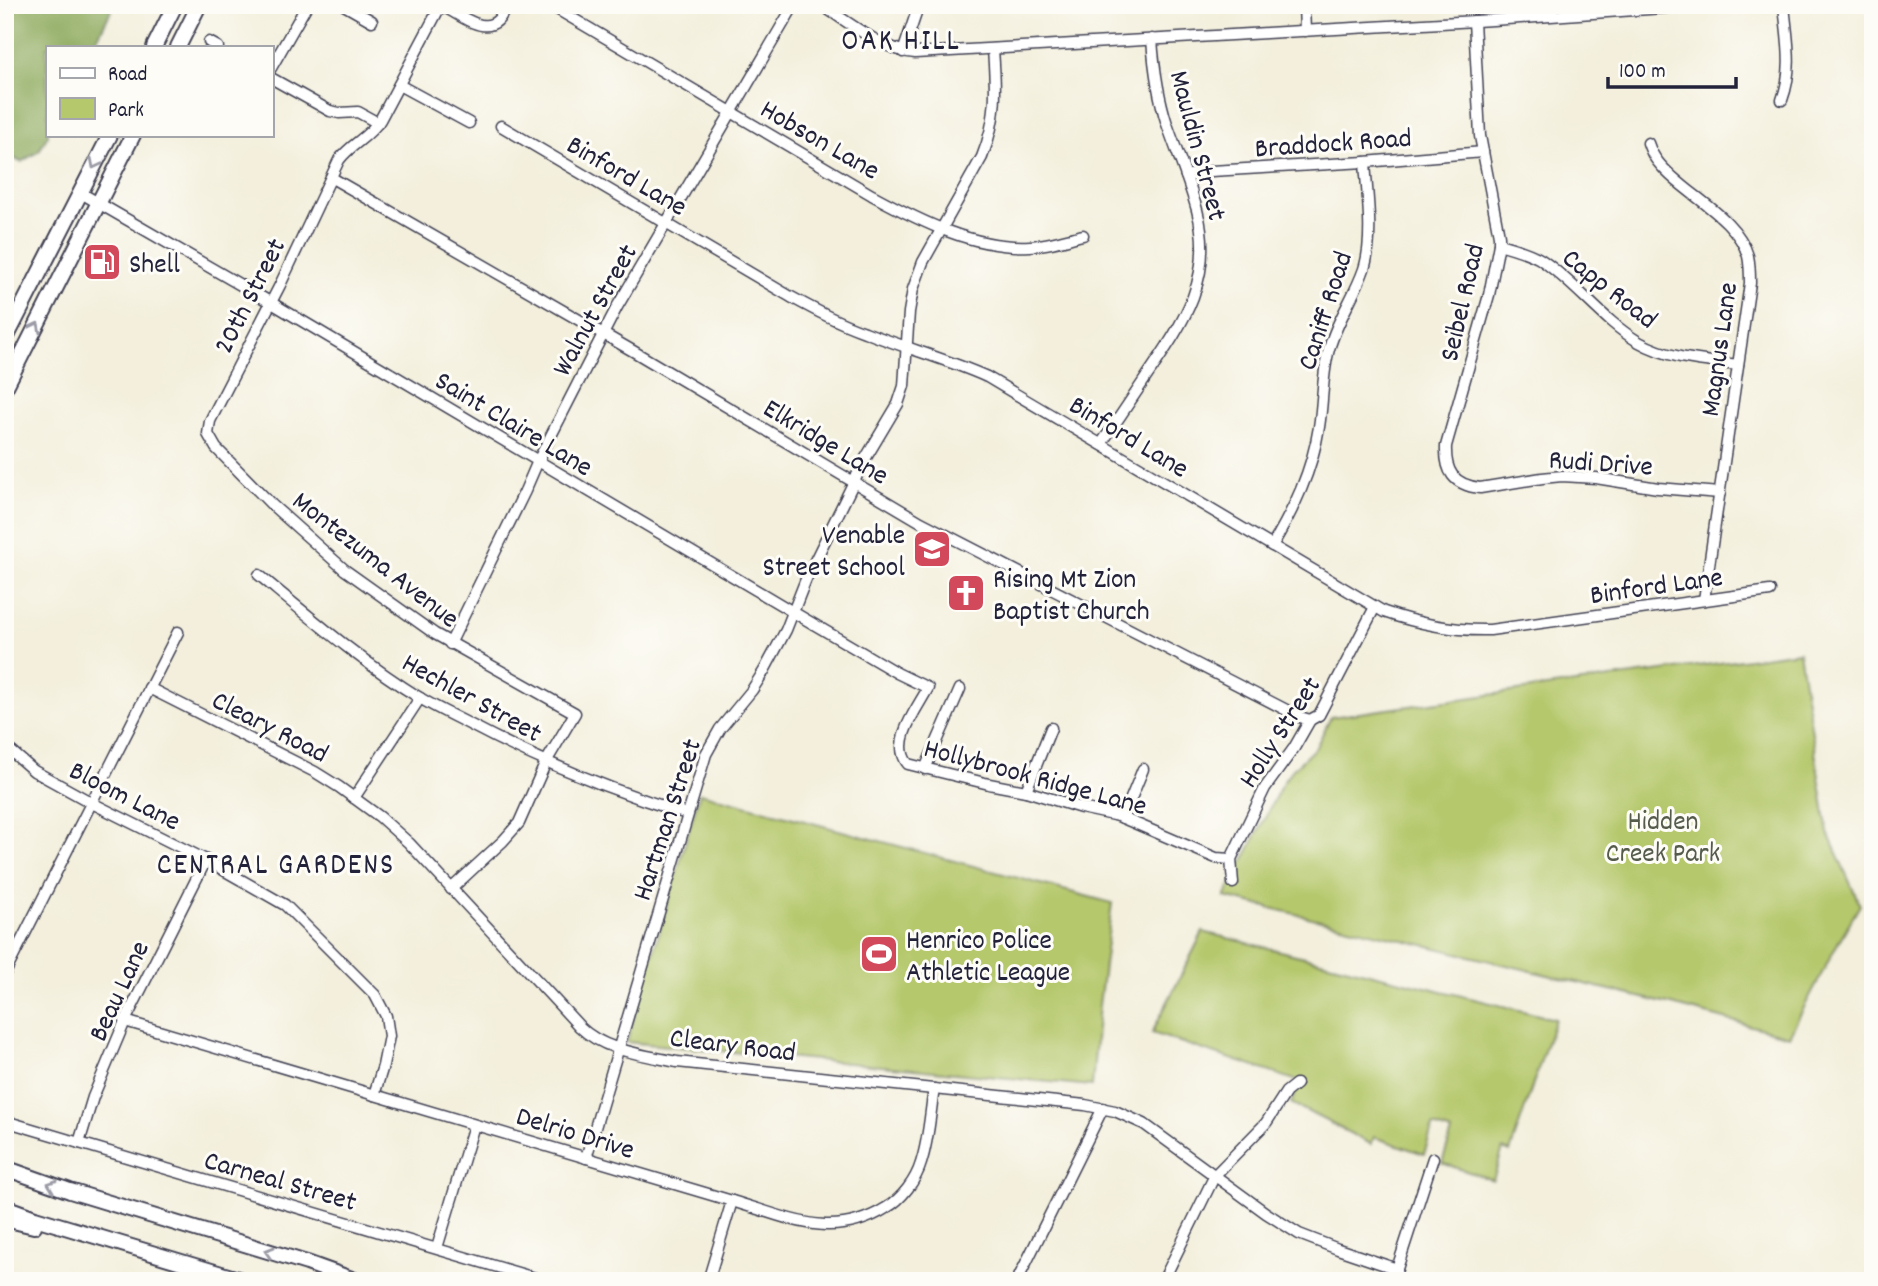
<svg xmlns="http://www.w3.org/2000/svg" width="1878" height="1286" font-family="Dekko,sans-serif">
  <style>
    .green { fill: #b5c86c; stroke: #6c7554; stroke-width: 2 }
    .forest { fill: #90ac60; stroke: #59674e; stroke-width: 2 }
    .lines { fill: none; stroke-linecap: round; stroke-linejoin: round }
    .minor-casing { stroke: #414153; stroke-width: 13 }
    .highway-casing { stroke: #414153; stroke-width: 18 }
    .minor { stroke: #fff; stroke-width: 10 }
    .highway { stroke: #fff; stroke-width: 14 }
    .oneway { stroke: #9c9ca7 }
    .labels { text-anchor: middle; stroke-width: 6; stroke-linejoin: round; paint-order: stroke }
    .street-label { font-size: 28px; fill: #22223b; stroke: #fdfcf7 }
    .poi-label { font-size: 28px; fill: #22223b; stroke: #fdfcf7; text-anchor: start }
    .park-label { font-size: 28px; fill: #555c4c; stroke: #fdfcf7 }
    .neighbourhood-label { font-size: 30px; letter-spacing: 2px; fill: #22223b; stroke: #fdfcf7 }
  </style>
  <rect width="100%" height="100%" fill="#fdfcf7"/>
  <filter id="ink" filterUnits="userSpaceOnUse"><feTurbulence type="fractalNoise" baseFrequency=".0143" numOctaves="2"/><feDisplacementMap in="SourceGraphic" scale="14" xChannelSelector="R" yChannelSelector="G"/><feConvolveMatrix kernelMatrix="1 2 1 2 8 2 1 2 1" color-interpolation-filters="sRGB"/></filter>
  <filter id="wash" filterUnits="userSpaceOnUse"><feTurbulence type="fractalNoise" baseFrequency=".00686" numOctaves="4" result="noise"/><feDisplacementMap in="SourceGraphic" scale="28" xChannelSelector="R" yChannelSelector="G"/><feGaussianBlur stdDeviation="1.57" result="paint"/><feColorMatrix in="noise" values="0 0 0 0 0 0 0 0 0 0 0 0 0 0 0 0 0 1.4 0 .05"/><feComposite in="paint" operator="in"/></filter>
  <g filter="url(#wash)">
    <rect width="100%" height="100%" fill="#f3efdc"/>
    <g class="green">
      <polygon points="1799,652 1828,833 1860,905 1839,941 1789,1036 1668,1004 1225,897 1283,782 1294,768 1316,747 1331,717"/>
      <polygon points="700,793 1112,903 1099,1005 1092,1086 627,1042"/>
      <polygon points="1203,932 1555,1019 1510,1152 1503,1149 1493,1180 1442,1163 1452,1132 1433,1126 1424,1154 1374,1137 1371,1144 1291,1103 1301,1082 1152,1033"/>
    </g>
    <polygon class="forest" points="5,5 114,5 93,47 47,47 48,135 39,151 21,162 5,154"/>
  </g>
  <g filter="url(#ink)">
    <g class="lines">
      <defs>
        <g id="minor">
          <polyline points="344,5 372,21"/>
          <path d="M441 5 380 120C368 138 351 144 339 160L280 285 210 421 208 434 216 448 272 505 345 570 435 634 575 713 546 762 519 823 503 841 451 889"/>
          <path d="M441 5C464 17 494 44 506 5"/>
          <path d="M821 5C849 22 883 51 915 53L1493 20 1705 5"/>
          <polyline points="1304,5 1305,31"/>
          <path d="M555 8 872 195C920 221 974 249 1030 246 1048 245 1066 239 1083 235"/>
          <path d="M1474 21 1480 136 1499 236V244L1489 295 1446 446C1445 471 1453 485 1480 488L1542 478 1562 476 1596 478 1658 488 1720 493"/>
          <polyline points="209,42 218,47"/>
          <polyline points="903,52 919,5"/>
          <polyline points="271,68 307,5"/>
          <polyline points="271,78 330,111 339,113 358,112 378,123"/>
          <polyline points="399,85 469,123"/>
          <path d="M1782 100C1794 68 1787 38 1784 5"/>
          <path d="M501 126 791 297C815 310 839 323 865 332 905 348 947 359 987 377L1384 612C1419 624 1452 631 1490 630L1770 591"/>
          <path d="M1648 143C1650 149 1653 156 1658 162 1683 194 1736 215 1748 256 1750 265 1750 274 1750 283L1704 600"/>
          <polyline points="1186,176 1211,171 1365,162 1483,152"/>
          <polyline points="332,178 633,351 921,522 1300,717 1310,720"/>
          <path d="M81 193 270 302 793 612 897 673 928 688C917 709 890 742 908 764L989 784 1026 791 1081 808 1118 816 1216 858 1231 859"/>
          <path d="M1499 244C1513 248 1528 252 1540 259 1576 283 1602 320 1639 342 1669 359 1705 361 1738 365"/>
          <path d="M1101 444C1117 421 1133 397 1149 373 1184 322 1215 276 1197 210 1189 181 1177 153 1167 124 1158 96 1154 68 1152 39"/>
          <path d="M1272 546C1294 509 1312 471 1319 427 1323 402 1322 378 1328 353 1335 323 1354 298 1364 269 1374 238 1367 195 1365 162"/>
          <path d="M259 575C311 618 363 663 420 698 436 708 454 716 471 725 541 762 613 791 687 814"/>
          <polyline points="450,644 525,491 538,461 617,307 794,5"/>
          <path d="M149 688 315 772 339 787 380 817 409 843 580 1027C604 1051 645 1055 677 1062L1085 1105 1115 1111 1144 1124 1266 1213 1299 1234 1338 1249 1397 1269"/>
          <polyline points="5,746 34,771 92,803 206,860 285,905 375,995 386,1016 389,1036 383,1066 374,1095"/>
          <polyline points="925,769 960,689"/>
          <polyline points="1026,791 1051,728"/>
          <polyline points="354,798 420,698"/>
          <polyline points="1123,818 1143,769"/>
          <polyline points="1233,883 1231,859 1265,788 1294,748 1310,720 1319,715 1375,607"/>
          <polyline points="5,973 178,632"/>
          <path d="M125 1021 732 1201C787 1217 832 1242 886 1208 902 1199 916 1180 921 1163 929 1139 930 1113 934 1089"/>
          <polyline points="5,1121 545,1281"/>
          <polyline points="79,1143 93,1097 125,1021 206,860"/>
          <path d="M586 1158 706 754 720 729 752 690 764 671 786 630 806 579 844 502 864 461 898 404 904 386 909 312 913 289 923 262 982 157C998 117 996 90 993 49"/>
          <polyline points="437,1248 474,1125"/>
          <polyline points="708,1281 732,1201"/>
          <polyline points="1017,1281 1103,1108"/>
          <polyline points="1163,1281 1215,1175 1266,1123 1286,1092 1296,1084"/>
          <polyline points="1393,1281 1433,1158"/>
        </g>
        <g id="highway">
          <polyline points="154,47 175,5"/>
          <polyline points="178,47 199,5"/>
          <polyline points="5,340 110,135"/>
          <polyline points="5,388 133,135"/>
          <polyline points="5,1168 70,1191 307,1263 357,1281"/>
          <polyline points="5,1207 35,1218 245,1281"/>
          <polyline points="5,1219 34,1226"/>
        </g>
      </defs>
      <use href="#minor" class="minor-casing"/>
      <use href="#highway" class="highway-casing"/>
      <use href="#minor" class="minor"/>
      <use href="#highway" class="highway"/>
    </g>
    <defs><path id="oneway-chevron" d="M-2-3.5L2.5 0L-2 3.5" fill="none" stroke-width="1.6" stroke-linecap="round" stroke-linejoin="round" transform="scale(1.75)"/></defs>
    <g class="oneway">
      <use href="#oneway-chevron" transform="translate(95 164) rotate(117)"/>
      <use href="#oneway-chevron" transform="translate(36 327) rotate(-63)"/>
      <use href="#oneway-chevron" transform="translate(52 1185) rotate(-160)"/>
      <use href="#oneway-chevron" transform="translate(269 1252) rotate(-163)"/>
    </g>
  </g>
  <defs>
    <symbol id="fuel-square" viewBox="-11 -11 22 22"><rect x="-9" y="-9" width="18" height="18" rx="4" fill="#d1495b" stroke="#fdfcf7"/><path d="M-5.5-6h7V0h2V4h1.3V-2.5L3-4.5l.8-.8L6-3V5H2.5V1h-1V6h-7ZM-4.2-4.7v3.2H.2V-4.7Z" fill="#fff"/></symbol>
    <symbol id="school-square" viewBox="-11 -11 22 22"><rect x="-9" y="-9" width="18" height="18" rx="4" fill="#d1495b" stroke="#fdfcf7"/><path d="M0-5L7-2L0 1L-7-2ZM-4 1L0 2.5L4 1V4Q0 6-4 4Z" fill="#fff"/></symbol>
    <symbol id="church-square" viewBox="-11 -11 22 22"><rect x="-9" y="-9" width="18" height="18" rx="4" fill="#d1495b" stroke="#fdfcf7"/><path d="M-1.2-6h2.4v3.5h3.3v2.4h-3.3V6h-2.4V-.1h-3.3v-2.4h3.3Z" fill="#fff"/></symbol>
    <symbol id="stadium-square" viewBox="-11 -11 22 22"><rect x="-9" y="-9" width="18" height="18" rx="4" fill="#d1495b" stroke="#fdfcf7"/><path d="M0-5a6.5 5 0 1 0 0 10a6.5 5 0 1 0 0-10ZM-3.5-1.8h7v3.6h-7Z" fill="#fff"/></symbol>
  </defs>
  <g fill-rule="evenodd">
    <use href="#fuel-square" x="80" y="240" width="44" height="44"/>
    <use href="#school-square" x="910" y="527" width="44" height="44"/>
    <use href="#church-square" x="944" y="571" width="44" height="44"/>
    <use href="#stadium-square" x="857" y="932" width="44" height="44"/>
  </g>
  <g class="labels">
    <g class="street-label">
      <text transform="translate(821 138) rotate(30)" y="10">Hobson Lane</text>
      <text transform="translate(1333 141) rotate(-4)" y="10">Braddock Road</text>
      <text transform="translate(1200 145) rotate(75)" y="10">Mauldin Street</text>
      <text transform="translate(628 174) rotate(30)" y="10">Binford Lane</text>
      <text transform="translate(1611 287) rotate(38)" y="10">Capp Road</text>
      <text transform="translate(248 295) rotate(-63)" y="10">20th Street</text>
      <text transform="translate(1460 302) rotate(-77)" y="10">Seibel Road</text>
      <text transform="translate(593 309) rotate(-61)" y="10">Walnut Street</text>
      <text transform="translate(1323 310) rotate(-72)" y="10">Caniff Road</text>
      <text transform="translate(1717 349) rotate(-82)" y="10">Magnus Lane</text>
      <text transform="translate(515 422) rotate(31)" y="10">Saint Claire Lane</text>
      <text transform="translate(1130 435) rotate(31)" y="10">Binford Lane</text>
      <text transform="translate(827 440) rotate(31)" y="10">Elkridge Lane</text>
      <text transform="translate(1601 461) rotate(4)" y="10">Rudi Drive</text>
      <text transform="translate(377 558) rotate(38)" y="10">Montezuma Avenue</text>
      <text transform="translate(1656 584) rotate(-8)" y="10">Binford Lane</text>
      <text transform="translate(473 696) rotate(29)" y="10">Hechler Street</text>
      <text transform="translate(271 725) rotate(27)" y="10">Cleary Road</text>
      <text transform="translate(1278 731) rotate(-57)" y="10">Holly Street</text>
      <text transform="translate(1036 775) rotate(15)" y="10">Hollybrook Ridge Lane</text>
      <text transform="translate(126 794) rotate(27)" y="10">Bloom Lane</text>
      <text transform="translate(665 819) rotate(-72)" y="10">Hartman Street</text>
      <text transform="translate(117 990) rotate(-65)" y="10">Beau Lane</text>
      <text transform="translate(733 1043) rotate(7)" y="10">Cleary Road</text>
      <text transform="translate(576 1131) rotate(17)" y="10">Delrio Drive</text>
      <text transform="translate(281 1179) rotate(16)" y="10">Carneal Street</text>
    </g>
    <g class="poi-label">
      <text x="129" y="272">Shell</text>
      <text x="905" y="543" text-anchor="end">Venable<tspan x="905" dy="32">Street School</tspan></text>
      <text x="993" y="587">Rising Mt Zion<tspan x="993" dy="32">Baptist Church</tspan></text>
      <text x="906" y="948">Henrico Police<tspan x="906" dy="32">Athletic League</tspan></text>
    </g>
    <g class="park-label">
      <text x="1663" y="829">Hidden<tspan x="1663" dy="32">Creek Park</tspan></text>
    </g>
    <g class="neighbourhood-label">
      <text x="901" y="49">OAK HILL</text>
      <text x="276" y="873">CENTRAL GARDENS</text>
    </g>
  </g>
  <rect width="1878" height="1286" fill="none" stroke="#fdfcf7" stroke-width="28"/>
  <rect x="46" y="46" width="228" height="91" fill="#fdfcf7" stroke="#a5a5ac" stroke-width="2"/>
  <rect x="60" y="68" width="35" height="10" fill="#ffffff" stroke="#a5a5ac" stroke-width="2"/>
  <text x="108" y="80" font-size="21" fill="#22223b">Road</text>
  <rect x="60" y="98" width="35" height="21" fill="#b5c86c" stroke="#a5a5ac" stroke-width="2"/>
  <text x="108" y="116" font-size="21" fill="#22223b">Park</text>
  <path d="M1608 77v10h128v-10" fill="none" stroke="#22223b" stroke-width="3.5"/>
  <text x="1619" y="77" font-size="21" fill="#22223b" stroke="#fdfcf7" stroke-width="5" paint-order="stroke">100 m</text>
</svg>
